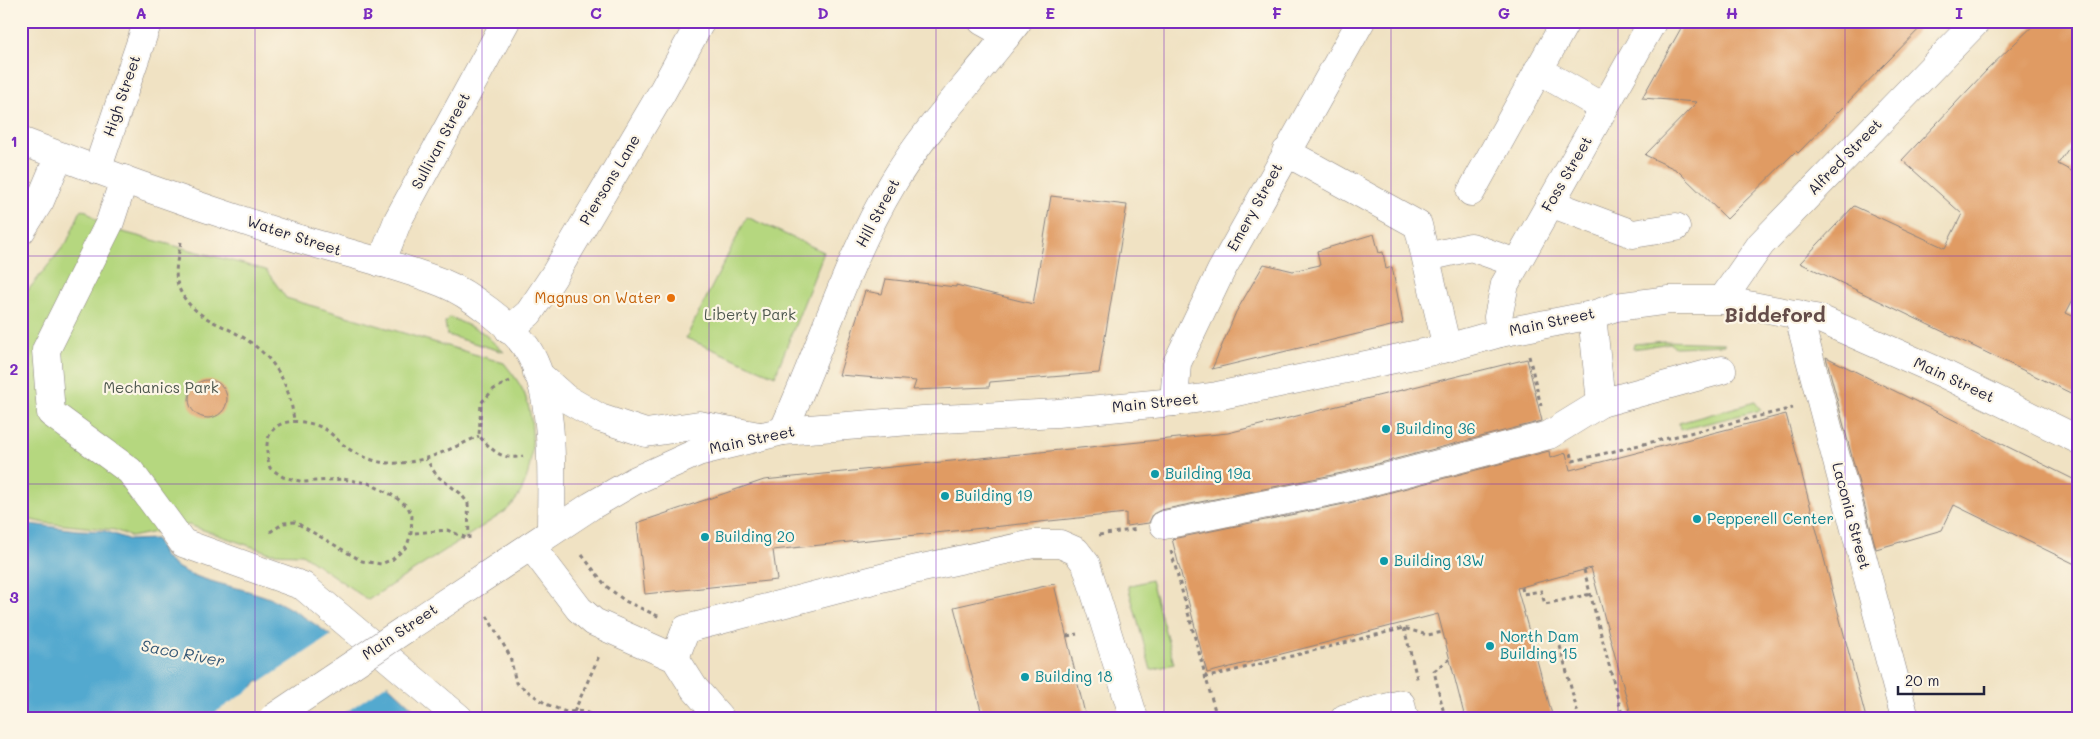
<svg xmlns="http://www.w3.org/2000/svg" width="2100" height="739" font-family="Mali,sans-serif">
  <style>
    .green { fill: #b5d77f; stroke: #6c7c5d }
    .water { fill: #52a9cf; stroke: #3a6685 }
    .pier { fill: #f0e2c3 }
    .building { fill: #e09b64 }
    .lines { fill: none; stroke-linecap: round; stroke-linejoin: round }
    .minor-casing { stroke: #89827f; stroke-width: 29 }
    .major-casing { stroke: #89827f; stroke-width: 29 }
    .path { stroke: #89827f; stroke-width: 3; stroke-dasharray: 4 4; stroke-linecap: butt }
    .minor { stroke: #fff; stroke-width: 28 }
    .major { stroke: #fff; stroke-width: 28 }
    .major-bridge-casing { stroke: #89827f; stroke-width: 29; stroke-linecap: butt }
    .major-bridge { stroke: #fff; stroke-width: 28 }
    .grid { fill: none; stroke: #7b2cbf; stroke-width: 1; stroke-opacity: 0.55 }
    .food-dot { fill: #e8710a; stroke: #fcf5e5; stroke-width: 2 }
    .culture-dot { fill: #0f9aa8; stroke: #fcf5e5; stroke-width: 2 }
    .labels { text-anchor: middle; stroke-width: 4.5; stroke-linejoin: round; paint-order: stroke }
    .street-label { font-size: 15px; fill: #22223b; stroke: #fcf5e5 }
    .food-label { font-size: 15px; fill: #c56008; stroke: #fcf5e5; text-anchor: end }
    .park-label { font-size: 15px; fill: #4e584f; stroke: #fcf5e5 }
    .culture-label { font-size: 15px; fill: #0d838f; stroke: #fcf5e5; text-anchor: start }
    .water-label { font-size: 16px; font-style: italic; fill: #355876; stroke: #fcf5e5 }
    .district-label { font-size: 20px; font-weight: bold; fill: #644c49; stroke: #fcf5e5 }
    .neatline { fill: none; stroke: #7b2cbf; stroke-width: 2 }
    .grid-label { font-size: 16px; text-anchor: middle; font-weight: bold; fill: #7b2cbf }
  </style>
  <rect width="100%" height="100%" fill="#fcf5e5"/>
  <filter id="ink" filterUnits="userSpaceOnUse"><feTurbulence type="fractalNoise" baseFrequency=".02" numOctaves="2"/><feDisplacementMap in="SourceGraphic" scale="10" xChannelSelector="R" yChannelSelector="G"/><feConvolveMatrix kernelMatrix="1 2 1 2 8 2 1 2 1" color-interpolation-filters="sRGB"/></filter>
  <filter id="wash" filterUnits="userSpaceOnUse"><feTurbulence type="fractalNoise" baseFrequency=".0096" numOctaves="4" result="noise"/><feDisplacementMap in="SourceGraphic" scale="20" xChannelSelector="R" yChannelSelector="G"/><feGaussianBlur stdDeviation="1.12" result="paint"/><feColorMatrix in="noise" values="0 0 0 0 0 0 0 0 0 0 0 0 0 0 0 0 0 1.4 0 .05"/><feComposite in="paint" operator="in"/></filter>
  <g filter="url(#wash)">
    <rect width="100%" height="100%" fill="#f0e2c3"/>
    <g class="green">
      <path d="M81 210 87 211 95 219 115 230 266 270 286 298 504 363C512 373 520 383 525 395 538 429 535 491 503 513L368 600 302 554 270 553 189 525 131 537 115 530 45 523 21 518V299L67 242Z"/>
      <polygon points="747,217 824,252 775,376 686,338"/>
      <polygon points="450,317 482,332 504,352 447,335 445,322"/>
      <polygon points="1664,341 1724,343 1724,345 1675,347 1670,343 1633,349 1634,344"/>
      <polygon points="1755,402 1761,410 1680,430 1679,423"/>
      <polygon points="1151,580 1174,664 1151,670 1128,586"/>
    </g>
    <path class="water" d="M21 523 77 530 105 531 130 540 156 539C159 544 161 552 164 556 186 583 247 586 276 601 332 629 378 676 424 718H286L259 681 253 686 276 718H21Z"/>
    <polygon class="pier" points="333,634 389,683 337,718 283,718 259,684 256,686 278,718 207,718"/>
    <g id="blocks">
      <g class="building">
        <polygon points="1685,21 1927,21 1798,153 1796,151 1727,219 1677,170 1645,155 1697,102 1642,98"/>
        <polygon points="2038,21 2079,21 2079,133 2058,164 2079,175 2079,288 2066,313 2079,319 2079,397 1800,263 1854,206 1945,248 1962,214 1902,160 1987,70"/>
        <polygon points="1051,196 1127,205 1099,373 990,382 989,387 913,390 916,381 839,375 865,291 882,294 886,279 956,287 956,285 1033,304"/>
        <polygon points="1374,234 1379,253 1383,252 1386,269 1392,267 1403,323 1212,369 1236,312 1264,264 1293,271 1320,265 1317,251"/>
        <polygon points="1826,357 2079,482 2079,566 1954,505 1942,530 1876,549"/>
        <polygon points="1527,359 1542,421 1342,473 1161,510 1153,514 1149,523 1126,526 1126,513 773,550 777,580 645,594 637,523 764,480 1228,433"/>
        <circle cx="208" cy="399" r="19"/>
        <polygon points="1786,414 1866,718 1632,718 1591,568 1517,588 1553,718 1465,718 1438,614 1207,673 1172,539 1349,503 1549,451 1550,458 1566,453 1570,470"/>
        <polygon points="1054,584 1086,718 983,718 954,607"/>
      </g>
    </g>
  </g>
  <g filter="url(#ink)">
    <use href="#blocks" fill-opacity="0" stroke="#89827f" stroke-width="1"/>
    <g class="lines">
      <defs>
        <g id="minor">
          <polyline points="982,21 1007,35"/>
          <polyline points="1538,70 1604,108"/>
          <path d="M21 141C106 174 191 204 277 232 332 250 390 262 443 283 468 293 511 325 526 347 557 393 551 479 551 532"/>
          <polyline points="1286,152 1418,225 1447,348"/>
          <polyline points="97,170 148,21"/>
          <polyline points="124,179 110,222 46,350 51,413 130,471 183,543 303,586 459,718"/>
          <polyline points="1471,192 1566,21"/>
          <polyline points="1550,203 1633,234 1676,227"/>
          <polyline points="21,231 40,201 59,156"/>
          <polyline points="1427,257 1471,247 1516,263"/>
          <polyline points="381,263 398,220 506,21"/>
          <polyline points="1798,314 1905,718"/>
          <polyline points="1592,315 1601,403 1722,370"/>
          <polyline points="509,330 529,313 553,277 661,94 701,21"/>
          <polyline points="1500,333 1498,317 1505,284 1653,21"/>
          <polyline points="537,373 565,398 600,418 646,433 699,425 759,436"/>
          <polyline points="1174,402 1177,363 1221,271 1361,21"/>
          <path d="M783 431C821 349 846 261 893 183 928 124 977 76 1018 21"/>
          <polyline points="1164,525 1346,488 1549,435 1601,403"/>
          <polyline points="531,546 579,609 594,622 675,658 694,688 720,718"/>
          <polyline points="675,658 686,629 904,572 1033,544 1060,544 1076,551 1086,564 1134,718"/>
          <polyline points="1345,718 1401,704 1404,718"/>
        </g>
        <g id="major">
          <polyline points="1722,300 1761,244 1977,21"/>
          <polyline points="404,630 591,506 634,481 698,452 783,431 923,420 1057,413 1174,402 1217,396 1447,348 1500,333 1592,315 1616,307 1669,300 1722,300 1820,319 1942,373 2079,440"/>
        </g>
      </defs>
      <use href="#minor" class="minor-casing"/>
      <use href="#major" class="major-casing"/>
      <g class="path">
        <path d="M181 242C178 257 173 273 179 288 187 308 206 319 224 327 266 347 289 374 294 421"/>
        <polyline points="1529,356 1541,406"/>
        <path d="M510 381 494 389 481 403 479 436C493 451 502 461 523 456"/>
        <polyline points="1571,453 1573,461 1793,408"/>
        <path d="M270 532 284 523 295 522 362 561 381 564 393 559 407 546 411 533 412 516 408 507 394 496 368 483 342 479 304 482 283 477 270 468C267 457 264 441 272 431 282 417 307 421 321 427 330 431 338 441 345 446 353 453 370 460 380 462 415 468 448 450 479 436"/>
        <polyline points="415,533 447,530 469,539 468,503 460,493 437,476 426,459"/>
        <polyline points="1099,535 1138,529"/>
        <polyline points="1171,551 1217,718"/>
        <polyline points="582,555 606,586 625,601 660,617"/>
        <polyline points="1584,570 1623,718"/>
        <polyline points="1522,587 1523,594 1541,591 1545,604 1591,594"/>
        <polyline points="487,616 510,656 516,683 546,704 566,712 583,711 598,718"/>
        <polyline points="1404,628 1418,682"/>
        <polyline points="1067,636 1077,634"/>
        <polyline points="1560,646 1579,718"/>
        <polyline points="1204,678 1404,628 1427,635 1443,632"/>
        <polyline points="574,712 599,656"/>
        <polyline points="1445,718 1434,671 1450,659"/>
      </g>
      <use href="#minor" class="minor"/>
      <use href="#major" class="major"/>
      <defs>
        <polyline id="major-bridge" points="273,718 404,630"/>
      </defs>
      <use href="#major-bridge" class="major-bridge-casing"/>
      <use href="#major-bridge" class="major-bridge"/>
    </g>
  </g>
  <path class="grid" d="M255 21V718M482 21V718M709 21V718M936 21V718M1164 21V718M1391 21V718M1618 21V718M1845 21V718M21 256H2079M21 484H2079"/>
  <circle class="food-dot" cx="671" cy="298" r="5"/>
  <g class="culture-dot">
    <circle cx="1386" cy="429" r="5"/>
    <circle cx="1155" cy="474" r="5"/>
    <circle cx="945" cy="496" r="5"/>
    <circle cx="1697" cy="519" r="5"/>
    <circle cx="705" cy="537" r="5"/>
    <circle cx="1384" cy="561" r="5"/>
    <circle cx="1490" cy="646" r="5"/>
    <circle cx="1025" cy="677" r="5"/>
  </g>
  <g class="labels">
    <g class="street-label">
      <text transform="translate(122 96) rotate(-71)" y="5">High Street</text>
      <text transform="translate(441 141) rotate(-62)" y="5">Sullivan Street</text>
      <text transform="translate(1845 157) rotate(-46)" y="5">Alfred Street</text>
      <text transform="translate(1567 174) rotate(-60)" y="5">Foss Street</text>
      <text transform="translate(610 180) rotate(-59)" y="5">Piersons Lane</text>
      <text transform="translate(1255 207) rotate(-61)" y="5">Emery Street</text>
      <text transform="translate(878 213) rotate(-62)" y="5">Hill Street</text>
      <text transform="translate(294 236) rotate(18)" y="5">Water Street</text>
      <text transform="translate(1552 322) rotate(-12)" y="5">Main Street</text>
      <text transform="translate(1954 380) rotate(25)" y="5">Main Street</text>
      <text transform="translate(1155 403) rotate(-6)" y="5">Main Street</text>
      <text transform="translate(752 440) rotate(-12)" y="5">Main Street</text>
      <text transform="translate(1851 516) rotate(75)" y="5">Laconia Street</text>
      <text transform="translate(400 632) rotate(-34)" y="5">Main Street</text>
    </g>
    <g class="food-label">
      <text x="661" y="303">Magnus on Water</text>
    </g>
    <g class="park-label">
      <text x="750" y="320">Liberty Park</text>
      <text x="161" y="393">Mechanics Park</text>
    </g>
    <g class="culture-label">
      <text x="1396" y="434">Building 36</text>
      <text x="1165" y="479">Building 19a</text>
      <text x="955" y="501">Building 19</text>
      <text x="1707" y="524">Pepperell Center</text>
      <text x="715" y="542">Building 20</text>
      <text x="1394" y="566">Building 13W</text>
      <text x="1500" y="642">North Dam<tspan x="1500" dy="17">Building 15</tspan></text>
      <text x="1035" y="682">Building 18</text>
    </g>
    <g class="water-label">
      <text transform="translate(183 653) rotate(11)" y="6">Saco River</text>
    </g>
    <g class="district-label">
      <text x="1775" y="322">Biddeford</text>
    </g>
  </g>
  <rect width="2100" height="739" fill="none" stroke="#fcf5e5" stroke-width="55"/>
  <path d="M1898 686v8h86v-8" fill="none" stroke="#22223b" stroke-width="2.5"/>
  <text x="1905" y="686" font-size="15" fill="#22223b" stroke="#fcf5e5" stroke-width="4" paint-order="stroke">20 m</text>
  <rect x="28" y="28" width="2044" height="684" class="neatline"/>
  <g class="grid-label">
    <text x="141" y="19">A</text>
    <text x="368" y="19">B</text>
    <text x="596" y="19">C</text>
    <text x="823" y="19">D</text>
    <text x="1050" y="19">E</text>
    <text x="1277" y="19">F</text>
    <text x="1504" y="19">G</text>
    <text x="1732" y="19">H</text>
    <text x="1959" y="19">I</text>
    <text x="14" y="147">1</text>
    <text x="14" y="375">2</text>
    <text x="14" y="603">3</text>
  </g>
</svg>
